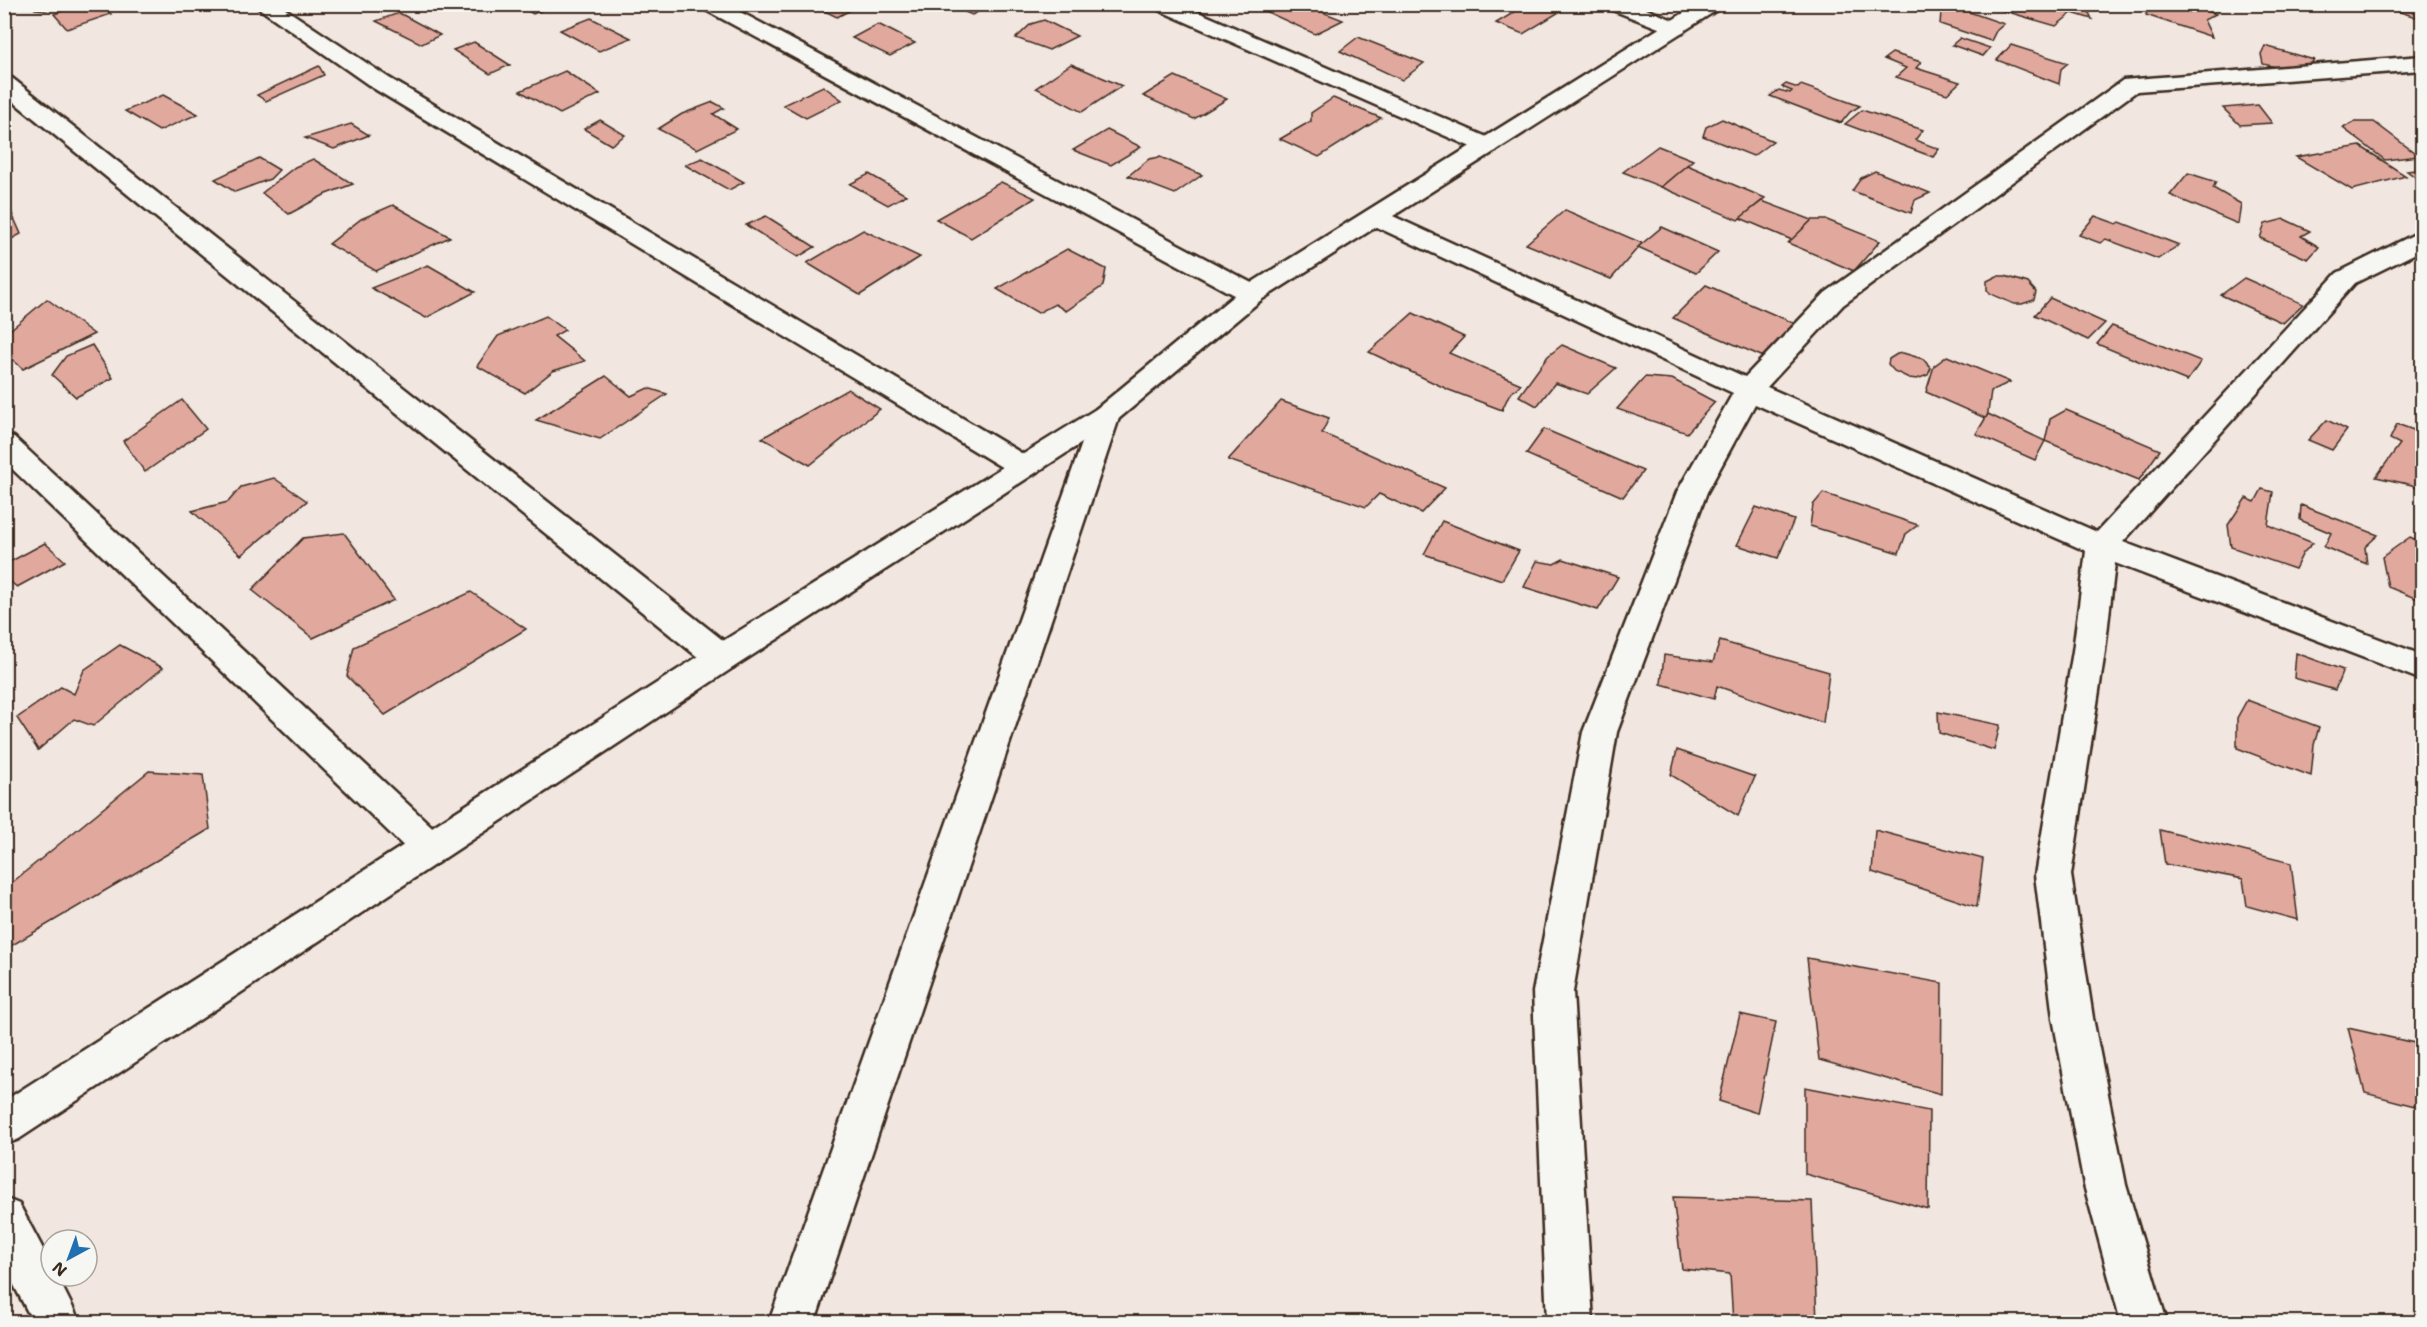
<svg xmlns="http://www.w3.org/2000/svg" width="2427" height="1327" font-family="'Shantell Sans',sans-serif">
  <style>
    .building { fill: #e1a89e; stroke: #3b2a1e; stroke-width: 1.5 }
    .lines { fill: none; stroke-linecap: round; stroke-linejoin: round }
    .street-casing { stroke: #3b2a1e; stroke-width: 5 }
    .secondary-casing { stroke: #3b2a1e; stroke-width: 5 }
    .street { fill: #f6f6f2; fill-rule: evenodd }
    .secondary { fill: #f6f6f2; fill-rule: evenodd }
  </style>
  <rect width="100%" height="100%" fill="#f2e6e1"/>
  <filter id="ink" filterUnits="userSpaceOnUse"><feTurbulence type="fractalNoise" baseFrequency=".0167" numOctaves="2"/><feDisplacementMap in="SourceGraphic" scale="12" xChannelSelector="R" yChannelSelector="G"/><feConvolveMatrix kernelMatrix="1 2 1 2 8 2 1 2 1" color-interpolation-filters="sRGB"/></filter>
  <g filter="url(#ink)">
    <g class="building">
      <polygon points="33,4 67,4 45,10 35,9"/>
      <polygon points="83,4 100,4 111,14 67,29 54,14"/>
      <polygon points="516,4 557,4 533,14"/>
      <polygon points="810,4 863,4 837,17"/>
      <polygon points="946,4 993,4 972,15"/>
      <polygon points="1282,4 1302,4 1343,20 1315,34 1267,12"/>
      <polygon points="1528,4 1555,4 1566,8 1523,34 1496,23"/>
      <polygon points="2008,4 2085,4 2092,19 2072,13 2056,26 2001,10"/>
      <polygon points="2149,4 2186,4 2216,14 2204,20 2212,37 2146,15"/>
      <polygon points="2375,4 2422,4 2422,19"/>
      <polygon points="1952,6 2004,24 1996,31 1991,41 1940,24 1941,12"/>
      <polygon points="399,13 403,15 440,35 422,44 376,21"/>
      <polygon points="591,18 631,38 599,51 560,30"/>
      <polygon points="1044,20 1077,36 1049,50 1016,38 1031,24"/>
      <polygon points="878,24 915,43 890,56 852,38"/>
      <polygon points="1358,37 1424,63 1402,80 1340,51"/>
      <polygon points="1960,38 1990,48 1983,56 1952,45"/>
      <polygon points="474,42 510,65 490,74 453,50"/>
      <polygon points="2011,45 2068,63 2061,69 2059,84 1997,60"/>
      <polygon points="2265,46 2314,60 2303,73 2263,64 2261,54"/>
      <polygon points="1892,53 1921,62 1916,68 1960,82 1947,94 1896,77 1906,68 1884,59"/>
      <polygon points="1071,64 1122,86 1082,112 1036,88"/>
      <polygon points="319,66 324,75 266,101 257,95"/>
      <polygon points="565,71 600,94 560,114 520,91"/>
      <polygon points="1175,76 1227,99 1194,119 1143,96"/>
      <polygon points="1786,84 1798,88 1801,85 1860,106 1850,112 1841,123 1770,96 1779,90 1790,93 1792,91 1782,87"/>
      <polygon points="823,86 842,100 806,118 783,105"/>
      <polygon points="163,95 198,114 159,131 125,111"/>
      <polygon points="1333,98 1381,118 1319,157 1280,139 1311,121 1311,113"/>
      <polygon points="713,102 724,108 713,114 737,129 697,149 658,129 682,114"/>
      <polygon points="2258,105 2272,123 2240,125 2223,108"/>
      <polygon points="1862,110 1923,130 1915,140 1939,149 1933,157 1845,124"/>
      <polygon points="1722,119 1773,141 1753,156 1703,136 1706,127"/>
      <polygon points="600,120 625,135 611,145 584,129"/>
      <polygon points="2354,122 2374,122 2419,156 2385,160 2343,128"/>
      <polygon points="351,124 369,135 334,149 305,138"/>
      <polygon points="1107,130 1141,147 1111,165 1073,150"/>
      <polygon points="1658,146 1693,160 1661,187 1623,172"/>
      <polygon points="2360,146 2406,176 2352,190 2296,157"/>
      <polygon points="1160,157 1202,175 1175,194 1128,176 1149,159"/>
      <polygon points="259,158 279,170 270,179 235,192 215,179"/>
      <polygon points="702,158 744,182 729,190 685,165"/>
      <polygon points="313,159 353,184 326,194 289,214 262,193 295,167"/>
      <polygon points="1687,165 1765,198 1738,220 1661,187"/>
      <polygon points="2422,169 2422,182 2407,171"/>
      <polygon points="1875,171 1930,193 1915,200 1911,213 1852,191 1861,178"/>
      <polygon points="2188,173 2216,182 2213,188 2241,204 2238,224 2170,195"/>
      <polygon points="869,174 906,195 888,205 850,184"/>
      <polygon points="1001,182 1035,198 971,238 936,219"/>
      <polygon points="1762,201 1812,220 1792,240 1740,218"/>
      <polygon points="393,205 450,237 376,271 329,244 361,219"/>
      <polygon points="9,207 21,234 4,243 4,209"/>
      <polygon points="1565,210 1642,243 1611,279 1526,244"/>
      <polygon points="766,216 815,247 798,257 746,225"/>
      <polygon points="2095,216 2117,224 2120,222 2179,245 2158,259 2106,239 2100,243 2079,235"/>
      <polygon points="2284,219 2310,231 2301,236 2319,247 2308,259 2260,238 2265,224"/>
      <polygon points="1812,220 1827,220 1880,241 1854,271 1788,243"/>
      <polygon points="1662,227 1718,252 1696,273 1638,247"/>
      <polygon points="863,230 920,257 860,295 807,263"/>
      <polygon points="1067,249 1106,269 1103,286 1066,311 1055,304 1038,313 997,289"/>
      <polygon points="428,265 475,292 426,318 371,288"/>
      <polygon points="2005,276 2028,283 2036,292 2034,300 2022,304 2014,304 1991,294 1987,290 1987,281 1997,276"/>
      <polygon points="2244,278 2303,304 2283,323 2221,295"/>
      <polygon points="1706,285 1796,324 1766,358 1673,318"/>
      <polygon points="2050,298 2105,323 2088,340 2035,315"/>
      <polygon points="47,299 94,334 23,369 4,352 4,335"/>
      <polygon points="1413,313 1464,337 1449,353 1521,384 1509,395 1502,410 1449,390 1369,352"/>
      <polygon points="546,316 565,330 554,336 585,361 553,371 525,393 477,366 498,336"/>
      <polygon points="2112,326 2201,361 2187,381 2097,344"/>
      <polygon points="92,345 113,378 76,397 52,375 66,356"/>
      <polygon points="1562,345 1616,368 1587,394 1555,383 1537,406 1519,396 1548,356"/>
      <polygon points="1903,353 1923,359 1931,368 1928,375 1917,379 1909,378 1894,371 1888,364 1889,359 1897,354"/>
      <polygon points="1947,356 2010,382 1991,391 1987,419 1926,392 1934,366"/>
      <polygon points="606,376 631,396 648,388 667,394 600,439 536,420"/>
      <polygon points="1645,377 1672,379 1715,402 1687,433 1617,409"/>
      <polygon points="848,389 880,409 810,465 762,438"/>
      <polygon points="182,400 206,429 145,472 123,441"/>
      <polygon points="1281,401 1329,418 1322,433 1445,488 1421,513 1379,494 1366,507 1228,460"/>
      <polygon points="2066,410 2160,450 2139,480 2045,441 2050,419"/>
      <polygon points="1988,414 2045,441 2035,460 1976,434"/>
      <polygon points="2327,420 2347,430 2332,450 2308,440"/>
      <polygon points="2397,424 2422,433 2422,493 2412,485 2376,477 2400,444 2390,439"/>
      <polygon points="1544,429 1643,471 1623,497 1526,454"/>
      <polygon points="274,478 307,501 241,555 192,511 228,502 241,487"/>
      <polygon points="2262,489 2273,492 2268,525 2313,543 2303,553 2295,569 2231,547 2228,525 2246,498 2255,502"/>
      <polygon points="1823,493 1918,525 1906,534 1899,553 1810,526 1813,505"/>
      <polygon points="2301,505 2378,535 2365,547 2367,564 2324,547 2331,533 2300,520"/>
      <polygon points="1756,507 1794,520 1778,558 1737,545"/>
      <polygon points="1442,521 1519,551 1502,580 1424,554"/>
      <polygon points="344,533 394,600 313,638 252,590 303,538"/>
      <polygon points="2410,537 2422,543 2422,601 2388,587 2382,557"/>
      <polygon points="45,543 65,561 17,587 4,577 4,565"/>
      <polygon points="1563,559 1618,577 1598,610 1524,587 1537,561 1554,564"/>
      <polygon points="471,592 526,629 385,715 347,676 354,647"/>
      <polygon points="1720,641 1829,672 1823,723 1717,686 1714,699 1661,684 1664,655 1713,662"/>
      <polygon points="120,645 163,668 93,726 74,719 38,750 17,718 61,687 74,694 84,670"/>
      <polygon points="2296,653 2343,670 2335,690 2294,678"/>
      <polygon points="2247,700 2319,727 2314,745 2311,776 2237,748 2237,718"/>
      <polygon points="1938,712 2000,725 1994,750 1939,733"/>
      <polygon points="1677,750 1755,777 1738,816 1671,775"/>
      <polygon points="149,771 203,775 210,829 4,950 4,889"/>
      <polygon points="1875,830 1983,859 1977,907 1872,872"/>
      <polygon points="2160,830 2291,863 2298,920 2247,906 2243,879 2165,864"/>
      <polygon points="1807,958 1942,983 1941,1094 1819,1060"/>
      <polygon points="1740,1014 1776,1022 1757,1113 1719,1101"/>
      <polygon points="2348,1028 2419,1044 2422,1057 2422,1108 2365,1093"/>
      <polygon points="1805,1087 1929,1111 1928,1209 1805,1174"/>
      <polygon points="1673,1197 1812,1201 1817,1322 1733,1322 1730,1274 1682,1269"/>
    </g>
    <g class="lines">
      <defs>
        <g id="street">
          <polygon points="253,4 278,4 389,78 1033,460 1038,467 1033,474 1023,477 1013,474 373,88"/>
          <polygon points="699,4 725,4 1261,288 1265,294 1261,300 1252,302 1243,300 702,8"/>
          <polygon points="1151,4 1180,4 1496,141 1500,146 1496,151 1488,153 1480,151 1154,8"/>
          <polygon points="1604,4 1634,4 1683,24 1687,28 1683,32 1676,34 1669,32 1607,8"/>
          <polygon points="2422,56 2422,70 2137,91 1843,305 1767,387 2097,532 2337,273 2413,235 2422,233 2422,250 2355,283 2123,542 2422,655 2422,680 2115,563 2105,651 2071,875 2093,1018 2126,1185 2167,1322 2121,1322 2084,1185 2053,1018 2035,875 2073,651 2086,551 1755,404 1707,492 1617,732 1573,992 1593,1322 1547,1322 1533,992 1583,732 1677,492 1733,393 1366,222 1363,217 1366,212 1375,210 1384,212 1745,377 1825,293 2123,80"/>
          <polygon points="4,77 12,78 734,649 738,658 734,667 722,670 710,667 4,94"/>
          <polygon points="1106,406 1116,409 1120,415 815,1322 769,1322 1092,415 1096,409"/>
          <polygon points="4,435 14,437 443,837 448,848 443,859 430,863 417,859 4,461"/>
          <polygon points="4,1198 19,1204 51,1264 51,1276 57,1276 80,1322 33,1322 4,1266"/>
        </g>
        <polygon id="secondary" points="1698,4 1723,4 1720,8 1261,300 1116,421 734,667 19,1139 4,1145 4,1101 710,649 1096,409 1243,288"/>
      </defs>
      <use href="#street" class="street-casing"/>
      <use href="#secondary" class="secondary-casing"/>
      <use href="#street" class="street"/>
      <use href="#secondary" class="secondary"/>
    </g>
  </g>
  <rect width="2427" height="1327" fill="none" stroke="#f6f6f2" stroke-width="24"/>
  <rect x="12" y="12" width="2403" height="1303" fill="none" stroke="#3b2a1e" stroke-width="2" filter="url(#ink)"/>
  <g transform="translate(69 1258) rotate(221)"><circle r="28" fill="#f6f6f2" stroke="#aba49d" stroke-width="1.5"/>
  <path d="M0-4.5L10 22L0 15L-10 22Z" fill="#1f6fb2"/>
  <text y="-9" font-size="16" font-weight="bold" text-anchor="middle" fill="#3b2a1e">N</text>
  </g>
</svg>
